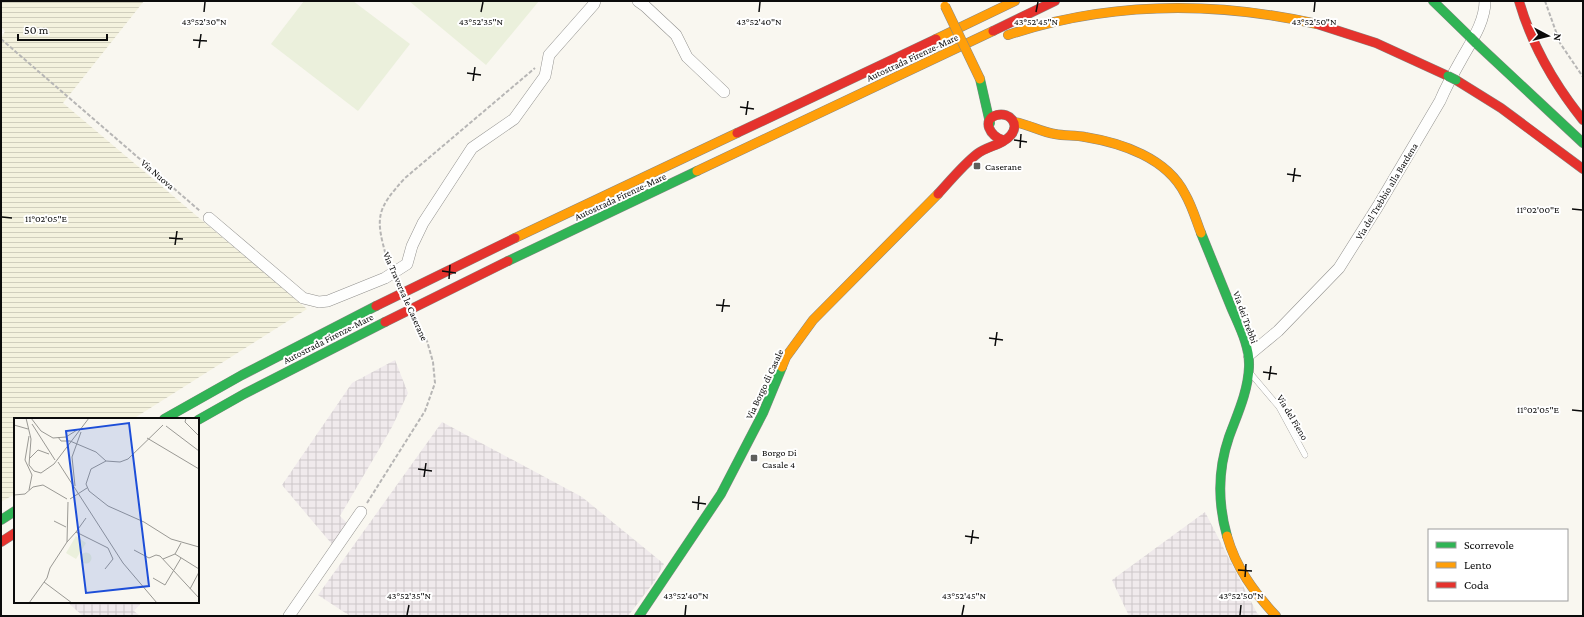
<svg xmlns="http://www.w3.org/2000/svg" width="1584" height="617" font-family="'Crimson Pro',serif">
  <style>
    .industrial { fill: url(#industrial-grid) }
    .farmland { fill: url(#farmland-rules) }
    .pitch { fill: #ebf0dc }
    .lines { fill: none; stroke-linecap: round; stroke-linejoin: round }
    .lane-casing { stroke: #92918e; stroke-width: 6 }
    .street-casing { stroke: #92918e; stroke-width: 12 }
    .fast-casing { stroke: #898885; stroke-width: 10 }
    .slow-casing { stroke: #898885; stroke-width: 10 }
    .jam-casing { stroke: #898885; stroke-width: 10 }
    .path { stroke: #b7b6b5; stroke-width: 2; stroke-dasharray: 4 2; stroke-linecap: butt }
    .lane { stroke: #fefefd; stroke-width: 5.5 }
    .street { stroke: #fefefd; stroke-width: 11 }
    .fast { stroke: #30b455; stroke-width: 9 }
    .slow { stroke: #ff9f0a; stroke-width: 9 }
    .jam { stroke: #e5322d; stroke-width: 9 }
    .fast-bridge-casing { stroke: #898885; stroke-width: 10; stroke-linecap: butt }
    .slow-bridge-casing { stroke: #898885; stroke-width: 10; stroke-linecap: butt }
    .path-bridge { stroke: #b7b6b5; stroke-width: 2; stroke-dasharray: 4 2; stroke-linecap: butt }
    .fast-bridge { stroke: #30b455; stroke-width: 9 }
    .slow-bridge { stroke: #ff9f0a; stroke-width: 9 }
    .ticks { fill: none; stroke: #0b0b0b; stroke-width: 1.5 }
    .poi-dot { fill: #5e5e5b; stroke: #fff; stroke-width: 1.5 }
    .labels { text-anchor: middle; stroke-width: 4; stroke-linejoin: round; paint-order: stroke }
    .street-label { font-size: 10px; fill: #0b0b0b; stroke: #fff }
    .poi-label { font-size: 10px; fill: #0b0b0b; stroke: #fff; text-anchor: start }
    .inset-road { fill: none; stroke: #9a9994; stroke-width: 1 }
    .view { fill: #1d4ed8; fill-opacity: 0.15; stroke: #1d4ed8; stroke-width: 2 }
    .inset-edge { fill: none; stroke: #0b0b0b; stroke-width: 2 }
    .ticks-label { font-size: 10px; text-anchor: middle; fill: #0b0b0b; stroke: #fff; stroke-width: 4; stroke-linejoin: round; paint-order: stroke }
  </style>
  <defs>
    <pattern id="industrial-grid" width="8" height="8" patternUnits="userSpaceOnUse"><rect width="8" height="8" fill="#f0eaec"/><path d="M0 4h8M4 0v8" fill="none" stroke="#ccc7c9"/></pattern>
    <pattern id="farmland-rules" width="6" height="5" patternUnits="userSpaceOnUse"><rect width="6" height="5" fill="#f4f2de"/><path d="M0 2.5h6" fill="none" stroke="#d0cebd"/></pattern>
  </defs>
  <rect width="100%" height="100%" fill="#f9f7f0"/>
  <g class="industrial">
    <polygon points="395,360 408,393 392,427 340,516 351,527 336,549 282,485 352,383"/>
    <polygon points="442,422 582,497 664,564 654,582 628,616 350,616 318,595"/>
    <polygon points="1205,512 1257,613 1260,616 1129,616 1112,580"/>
    <polygon points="67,602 142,602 134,611 140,616 83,616"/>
  </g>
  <polygon class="farmland" points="1,1 144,1 63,103 307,309 133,419 15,419 15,494 1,502 1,39 5,31 1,27"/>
  <g class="pitch">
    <polygon points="304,1 353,1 410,44 358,111 271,44"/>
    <polygon points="409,1 539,1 486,65"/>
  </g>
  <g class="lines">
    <defs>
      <polyline id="lane" points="1251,374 1279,407 1305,455"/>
      <g id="street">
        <polyline points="638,1 645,6 676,35 687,57 724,92"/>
        <polyline points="209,218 303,298 319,302 328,301 385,278 407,264 412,246 423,223 472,148 514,119 545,76 549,55 594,4 595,1"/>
        <path d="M1249 355 1278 331 1339 268 1378 206 1440 101C1446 87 1453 74 1461 60 1471 42 1485 22 1485 1"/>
        <polyline points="289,616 361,512"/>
      </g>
      <g id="fast">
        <polyline points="1433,1 1470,37"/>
        <polyline points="1477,44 1583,143"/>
        <polyline points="980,79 990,123"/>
        <path d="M1201 233C1211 258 1221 282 1231 307 1239 326 1250 346 1249 367 1248 392 1237 415 1229 437 1218 469 1218 504 1227 536"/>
        <polyline points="508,261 697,171"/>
        <polyline points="164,419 242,375 376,306"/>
        <polyline points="198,420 244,394 385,322"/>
        <polyline points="1,520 15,511"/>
        <polyline points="639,616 721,494 763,413 782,367"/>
      </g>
      <g id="slow">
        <path d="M1008 35C1108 2 1214 1 1317 24"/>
        <polyline points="936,39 1015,1"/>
        <path d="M1014 122C1028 124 1041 132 1055 134 1065 136 1075 135 1085 137 1122 143 1167 158 1185 194 1192 206 1196 220 1201 233"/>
        <polyline points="697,171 993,31"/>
        <polyline points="515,238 737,133"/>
        <polyline points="782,367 786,357 813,320 938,194"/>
        <path d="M1227 536C1236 568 1254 592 1276 616"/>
      </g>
      <g id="jam">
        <path d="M1519 1C1532 46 1554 84 1583 120"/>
        <polyline points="1317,24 1376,43 1448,76"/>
        <polyline points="993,31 1055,1"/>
        <polyline points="1456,80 1501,108 1583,169"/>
        <polyline points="737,133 936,39"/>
        <path d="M938 194C950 181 963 165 977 154 987 146 1003 145 1011 135 1020 124 1010 112 997 115 981 119 990 137 1003 140"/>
        <polyline points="376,306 515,238"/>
        <polyline points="385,322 508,261"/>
        <polyline points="1,542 15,533"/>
      </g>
    </defs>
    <use href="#lane" class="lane-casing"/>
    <use href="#street" class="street-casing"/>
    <use href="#fast" class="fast-casing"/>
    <use href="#slow" class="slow-casing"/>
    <use href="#jam" class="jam-casing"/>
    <g class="path">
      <polyline points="1545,1 1560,43 1583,77"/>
      <polyline points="1,39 200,211"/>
      <path d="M387 259C375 217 376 210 405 178L535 68"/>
      <polyline points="367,503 425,411 435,383 433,362 427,341"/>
    </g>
    <use href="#lane" class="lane"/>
    <use href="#street" class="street"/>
    <use href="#fast" class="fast"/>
    <use href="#slow" class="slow"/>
    <use href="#jam" class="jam"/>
    <defs>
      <g id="fast-bridge">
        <polyline points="1470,37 1477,44"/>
        <polyline points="1448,76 1456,80"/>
      </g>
      <polyline id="slow-bridge" points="945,6 980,79"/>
    </defs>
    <use href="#fast-bridge" class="fast-bridge-casing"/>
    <use href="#slow-bridge" class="slow-bridge-casing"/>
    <polyline class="path-bridge" points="387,259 427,341"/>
    <use href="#fast-bridge" class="fast-bridge"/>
    <use href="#slow-bridge" class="slow-bridge"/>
  </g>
  <path class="ticks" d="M204 12 205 2M481 12 483 2M759 12 760 2M1036 12 1038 2M1314 12 1315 2M193 40 207 41M199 48 201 34M467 73 481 75M473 81 475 67M740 107 754 109M746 115 748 101M1014 140 1027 142M1020 148 1021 134M1287 174 1301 176M1293 182 1295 168M1572 209 1582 210M2 217 12 218M169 238 183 239M175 245 177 231M442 271 456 273M449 279 450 265M716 305 730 306M722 312 724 299M989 338 1003 340M995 346 997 332M1263 372 1277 374M1269 380 1271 366M1572 410 1582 411M418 469 432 471M424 477 426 463M692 502 706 504M698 510 699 496M965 536 979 538M971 544 973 530M1238 570 1252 571M1245 577 1246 564M407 615 409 605M685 615 686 605M962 615 964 605M1240 615 1241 605"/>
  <g class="poi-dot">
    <rect x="973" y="162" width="8" height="8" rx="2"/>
    <rect x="750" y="454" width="8" height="8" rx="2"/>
  </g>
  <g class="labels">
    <g class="street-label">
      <text transform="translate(912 57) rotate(-25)" y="4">Autostrada Firenze-Mare</text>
      <text transform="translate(158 174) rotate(41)" y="4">Via Nuova</text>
      <text transform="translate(1386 191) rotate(-59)" y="4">Via del Trebbio alla Bardena</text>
      <text transform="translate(620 196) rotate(-25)" y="4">Autostrada Firenze-Mare</text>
      <text transform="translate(406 296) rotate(66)" y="4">Via Traversa le Caserane</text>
      <text transform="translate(1246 317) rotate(70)" y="4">Via dei Trebbi</text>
      <text transform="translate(328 338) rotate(-27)" y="4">Autostrada Firenze-Mare</text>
      <text transform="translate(764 384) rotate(-65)" y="4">Via Borgo di Casale</text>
      <text transform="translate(1293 417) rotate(59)" y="4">Via del Fieno</text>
    </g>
    <g class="poi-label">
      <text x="985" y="170">Caserane</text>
      <text x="762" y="456">Borgo Di<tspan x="762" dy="12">Casale 4</tspan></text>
    </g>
  </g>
  <g transform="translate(14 418)">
    <rect width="185" height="185" fill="#f9f7f0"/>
    <path d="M62 118 72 125 62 141 52 135ZM66.5 140a5.5 5.5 0 1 1 11 0a5.5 5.5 0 1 1-11 0Z" fill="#ebf0dc"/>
    <path class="inset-road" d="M12 0 17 21 15 47 20 53 27 55 40 46 75 0M17 0 27 13 39 20 52 19 63 12M172 0 171 4 185 18M18 6 41 42M0 7 14 11M152 8 185 33M15 18 11 42 18 57 15 72M44 19 47 23H56L82 34 92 43M133 20 185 51M16 40 24 32 35 36M44 44 109 145 143 185M72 66 75 73 94 88 130 104 157 121 185 129M72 66 77 51 92 43 106 44 114 41 149 7M61 68 58 39 67 14M0 77 11 76 19 69 29 67 53 81M56 81 73 70M40 103 52 109M62 114 72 100M53 124 62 114 94 130 99 141 91 151M120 132 135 140 142 137 146 138 185 180M161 136 185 151M149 141 161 136 167 125M139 160 151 167 167 140M30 164 58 185M176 171 185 154M15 185 33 160 36 150 53 124 54 84"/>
    <path class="view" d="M115 5 135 168 72 175 52 13Z"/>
    <rect width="185" height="185" class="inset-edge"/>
  </g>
  <g class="ticks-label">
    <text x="204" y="25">43°52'30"N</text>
    <text x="481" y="25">43°52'35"N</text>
    <text x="759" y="25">43°52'40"N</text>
    <text x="1036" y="25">43°52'45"N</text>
    <text x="1314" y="25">43°52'50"N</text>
    <text x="1538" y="213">11°02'00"E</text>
    <text x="46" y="222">11°02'05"E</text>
    <text x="1538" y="413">11°02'05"E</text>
    <text x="409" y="599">43°52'35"N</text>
    <text x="686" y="599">43°52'40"N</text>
    <text x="964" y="599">43°52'45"N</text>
    <text x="1241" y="599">43°52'50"N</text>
  </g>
  <rect width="1584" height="617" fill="none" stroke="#0b0b0b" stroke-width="4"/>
  <rect x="1428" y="529" width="140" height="72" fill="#ffffff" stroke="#9d9d9d"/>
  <rect x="1436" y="542" width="20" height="6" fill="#30b455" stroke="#9d9d9d"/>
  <text x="1464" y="549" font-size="12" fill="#0b0b0b">Scorrevole</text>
  <rect x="1436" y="562" width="20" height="6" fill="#ff9f0a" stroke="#9d9d9d"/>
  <text x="1464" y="569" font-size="12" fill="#0b0b0b">Lento</text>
  <rect x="1436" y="582" width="20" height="6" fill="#e5322d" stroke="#9d9d9d"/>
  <text x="1464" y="589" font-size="12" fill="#0b0b0b">Coda</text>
  <g transform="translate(1548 36) rotate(97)" stroke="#ffffff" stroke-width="3" paint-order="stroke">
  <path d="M0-3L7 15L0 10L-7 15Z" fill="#0b0b0b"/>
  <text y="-6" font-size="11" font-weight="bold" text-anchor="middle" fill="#0b0b0b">N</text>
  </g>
  <path d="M18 34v6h89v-6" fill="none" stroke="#0b0b0b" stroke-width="2"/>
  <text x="24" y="34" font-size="12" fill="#0b0b0b" stroke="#ffffff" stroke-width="3" paint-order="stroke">50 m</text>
</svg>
